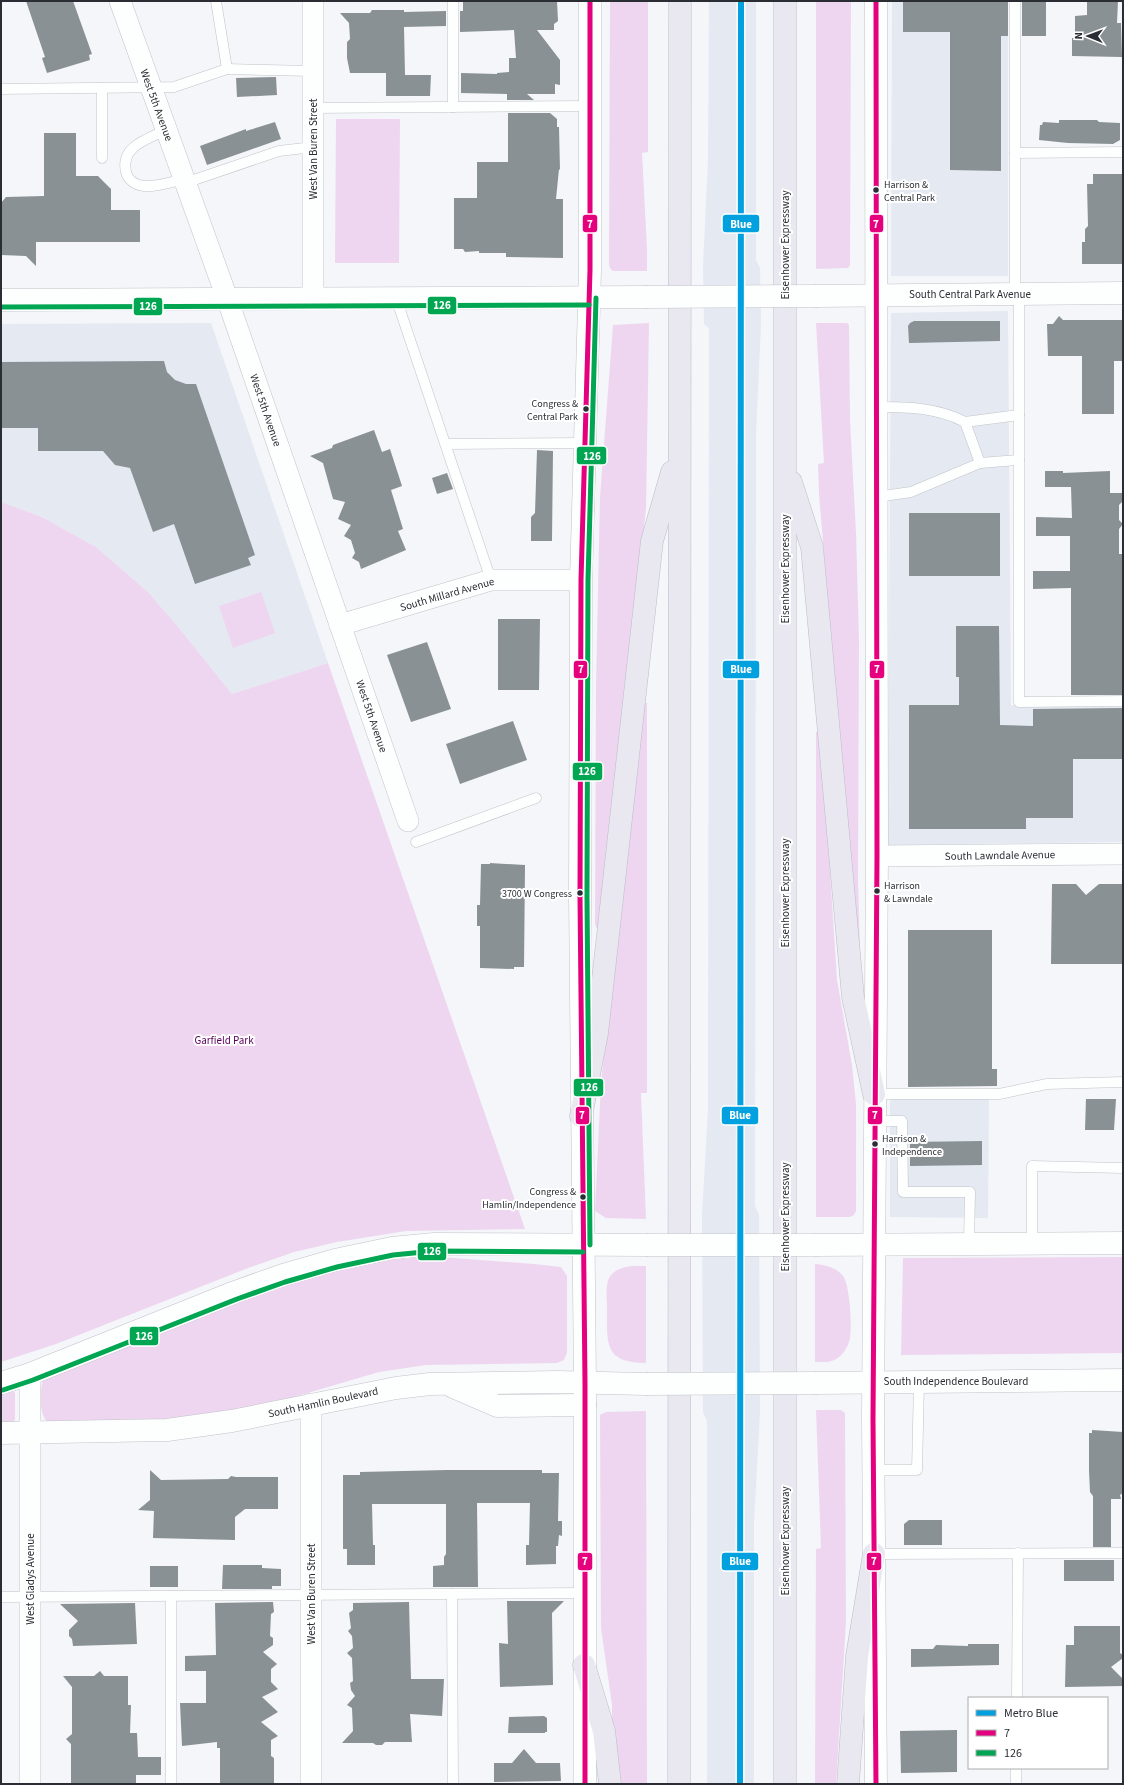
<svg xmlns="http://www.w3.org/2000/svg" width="1124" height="1785" font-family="'Source Sans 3',sans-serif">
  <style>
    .built { fill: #e4e9f2 }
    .green { fill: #eed6f0 }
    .building { fill: #899195 }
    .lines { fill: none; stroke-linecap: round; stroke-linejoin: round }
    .service-casing { stroke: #c1c3c8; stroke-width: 11 }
    .minor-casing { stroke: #c1c3c8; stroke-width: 22 }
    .tertiary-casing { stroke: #c1c3c8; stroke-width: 23 }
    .motorway-casing { stroke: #bcbcc7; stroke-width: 23 }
    .service { stroke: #fdfefe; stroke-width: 10 }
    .minor { stroke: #fdfefe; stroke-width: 21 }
    .tertiary { stroke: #fdfefe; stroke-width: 22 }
    .motorway { stroke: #e9e8f1; stroke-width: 22 }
    .tertiary-bridge-casing { stroke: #c1c3c8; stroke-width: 23; stroke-linecap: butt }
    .tertiary-bridge { stroke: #fdfefe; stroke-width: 22 }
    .bus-1-casing { stroke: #fff; stroke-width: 8 }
    .bus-2-casing { stroke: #fff; stroke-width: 8 }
    .bus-1 { stroke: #e5007d; stroke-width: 5 }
    .bus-2 { stroke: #00a651; stroke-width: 5 }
    .metro-1-casing { stroke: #fff; stroke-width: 9 }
    .metro-1 { stroke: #00a1de; stroke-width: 6 }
    .bus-dot { fill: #2a2d33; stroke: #fff; stroke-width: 1.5 }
    .labels { text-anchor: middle; stroke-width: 4; stroke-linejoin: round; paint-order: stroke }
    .bus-label { font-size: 10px; fill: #2a2d33; stroke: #fff; text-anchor: start }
    .street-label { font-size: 11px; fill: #2a2d33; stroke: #fff }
    .park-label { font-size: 11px; fill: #59015c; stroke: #fff }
    .line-badge { stroke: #fff; stroke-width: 1.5 }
    .badge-label { font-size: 11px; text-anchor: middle; font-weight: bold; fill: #fff }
  </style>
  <rect width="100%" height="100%" fill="#f4f6f9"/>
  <g class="built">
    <polygon points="709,1 756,1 756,260 760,268 761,325 756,432 755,1206 759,1215 760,1413 754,1522 754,1784 707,1784 707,1421 703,1412 702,1215 708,1108 709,328 704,324 703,266 708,161"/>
    <polygon points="892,1 1008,1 1008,276 891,276"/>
    <polygon points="1008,311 1011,705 1123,707 1123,842 888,845 891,313"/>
    <polygon points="211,323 328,663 232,694 179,628 148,592 96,547 42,517 1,502 1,324"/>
    <polygon points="890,1094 989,1094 988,1218 890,1217"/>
  </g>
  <g class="green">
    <polygon points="610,1 648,1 648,152 642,153 647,250 647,271 613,271 610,268 609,264"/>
    <polygon points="816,1 851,1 850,265 848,268 816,269"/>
    <polygon points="336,119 400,119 399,263 335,263"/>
    <polygon points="649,323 646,508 601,939 595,924 596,685 600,497 613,325"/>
    <polygon points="816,323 847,323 849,325 850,420 856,533 859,640 858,879 860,952 857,952 819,494 818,464 824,463"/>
    <polygon points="1,502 42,517 96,547 148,592 179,628 232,694 328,663 525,1229 406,1231 337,1242 294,1252 248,1268 56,1344 1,1362"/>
    <polygon points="261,592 275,633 233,648 219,606"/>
    <polygon points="644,703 647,703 647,1093 641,1093 646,1219 606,1218 595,1211 601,1083 637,753"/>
    <polygon points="816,732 821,732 837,980 852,1065 856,1104 856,1211 854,1215 850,1217 816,1217"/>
    <path d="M441 1257 534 1264 561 1267 567 1276V1352L564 1360 557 1363 426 1365 379 1372 277 1402 193 1418 49 1423C38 1416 40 1391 43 1379 143 1339 243 1292 348 1267 378 1259 410 1258 441 1257Z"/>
    <polygon points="1123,1257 1123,1353 901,1355 903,1258"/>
    <path d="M815 1264C825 1265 836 1267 843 1276 850 1285 853 1331 849 1342 847 1348 843 1354 839 1357 832 1363 823 1362 815 1362Z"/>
    <path d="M633 1266H646V1363C604 1363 607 1344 607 1309 607 1300 605 1287 609 1278 614 1269 624 1267 633 1266Z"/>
    <polygon points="13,1391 15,1393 15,1419 13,1423 1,1425 1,1392"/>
    <polygon points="816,1410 841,1410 845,1413 845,1416 846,1622 836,1784 815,1784 816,1549 821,1548"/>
    <polygon points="646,1411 647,1784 618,1784 612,1723 612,1705 601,1628 600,1415 606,1412"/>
  </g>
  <g class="building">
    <polygon points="26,1 73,1 92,54 89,55 90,60 47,73 42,58 45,57"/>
    <polygon points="463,1 557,1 558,21 554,24 554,30 537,30 560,60 560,85 555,84 555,94 527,94 534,100 507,100 507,94 461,93 461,73 497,74 497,73 509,72 509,58 516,58 514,30 460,32 460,11 463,11"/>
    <polygon points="903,1 1008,1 1008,36 1001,36 1001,171 950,170 950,32 903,32"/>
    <rect x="1022" y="1" width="24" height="35"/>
    <polygon points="1087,1 1118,1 1117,23 1121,23 1122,57 1072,56 1072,38 1075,38 1075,16 1087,15"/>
    <polygon points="372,10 404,10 404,12 446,11 446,26 404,27 405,75 431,75 430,96 386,96 386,73 350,73 347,58 347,42 350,39 349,23 340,13 370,13"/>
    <polygon points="276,77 277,95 237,97 236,78"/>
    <polygon points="508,113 550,113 557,119 557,127 559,127 560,170 559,169 556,199 563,199 563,258 506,257 506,253 479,253 479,251 465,252 463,249 454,249 454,198 477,198 477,162 508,162"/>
    <polygon points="1059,120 1097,120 1099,122 1120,123 1120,140 1113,144 1068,143 1039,140 1040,125 1042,125 1043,122 1059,123"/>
    <polygon points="275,122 281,139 207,165 200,146 246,129 246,131"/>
    <polygon points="44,133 76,133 76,176 98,176 111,189 111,210 140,210 140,242 36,242 36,266 26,256 1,255 1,203 6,197 44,196"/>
    <polygon points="1093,174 1123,174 1122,264 1082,264 1082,242 1085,242 1085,229 1088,226 1087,184 1093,184"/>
    <polygon points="1059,316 1063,320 1123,320 1123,361 1114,361 1114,414 1082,414 1082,356 1048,356 1047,324 1053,324"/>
    <polygon points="914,321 1000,321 1000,341 909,343 908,326 910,323"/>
    <polygon points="164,361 167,372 175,380 186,384 196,384 255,555 248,558 251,565 195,584 174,524 153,532 130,468 115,465 103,451 38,451 38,428 1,428 1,362"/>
    <polygon points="374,430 382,452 390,449 402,486 391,490 403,529 398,531 406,550 361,569 359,562 352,558 355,553 351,540 344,536 351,525 338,519 345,502 333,499 323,463 310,456 332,448 333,445"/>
    <polygon points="537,450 553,451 552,541 531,541 531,517 535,513"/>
    <polygon points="1045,471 1063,471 1063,473 1110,471 1110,493 1123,493 1123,501 1119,505 1119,520 1123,524 1119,529 1119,554 1123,554 1123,695 1071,695 1071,588 1033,589 1033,571 1070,571 1070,536 1036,536 1036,517 1072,518 1071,487 1045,487"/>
    <polygon points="447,473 453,489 437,494 432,478"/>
    <rect x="909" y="513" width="91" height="63"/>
    <polygon points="498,619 540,619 539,690 498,690"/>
    <polygon points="956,626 999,626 1000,725 1033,726 1033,709 1123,708 1123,759 1073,759 1073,818 1026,818 1026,829 909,829 909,705 959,705 959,677 956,677"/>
    <polygon points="427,642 451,709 411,722 387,655"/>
    <polygon points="513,721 527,760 460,784 446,744"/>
    <polygon points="490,863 525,865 524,967 514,967 514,969 480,968 480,926 477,926 477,905 480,905 481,864 490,864"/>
    <polygon points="1052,884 1076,884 1086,895 1099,884 1123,884 1123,964 1051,964"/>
    <polygon points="908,930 992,930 992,1069 997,1069 997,1086 908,1087"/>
    <polygon points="1086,1099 1116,1099 1114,1130 1085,1130"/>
    <polygon points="982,1141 982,1165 910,1166 910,1142"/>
    <polygon points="1092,1430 1123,1432 1123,1493 1120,1495 1121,1499 1111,1499 1111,1547 1093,1547 1093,1496 1090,1492 1089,1471 1089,1433 1092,1433"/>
    <polygon points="150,1470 161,1480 228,1479 231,1476 236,1477 278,1477 278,1509 245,1509 235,1517 235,1540 153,1538 154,1511 138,1510 150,1500"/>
    <polygon points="447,1470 542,1470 542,1473 559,1473 558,1521 562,1521 562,1536 559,1535 558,1546 556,1546 556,1564 526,1565 526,1545 529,1545 530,1503 477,1503 478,1587 433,1587 433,1566 444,1565 444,1557 446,1554 446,1504 372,1504 373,1545 375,1545 375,1565 347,1565 347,1549 343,1549 343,1475 360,1475 360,1472"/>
    <polygon points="909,1520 942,1520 942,1545 904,1545 904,1524"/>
    <rect x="1064" y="1560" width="50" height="21"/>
    <polygon points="223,1565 262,1565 262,1568 281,1569 281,1586 272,1586 272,1589 222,1589"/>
    <rect x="150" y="1566" width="28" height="21"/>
    <polygon points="507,1601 564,1601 552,1613 553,1685 500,1687 499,1643 508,1644"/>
    <polygon points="273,1602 274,1612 271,1614 270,1636 273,1638 273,1645 263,1652 277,1664 271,1669 271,1682 278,1689 262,1697 278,1712 261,1722 278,1736 271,1740 271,1756 274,1758 274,1784 220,1784 220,1748 217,1748 217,1742 182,1746 180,1703 206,1703 206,1671 185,1671 185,1656 216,1655 215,1603"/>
    <polygon points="409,1602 411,1679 444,1679 442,1716 410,1714 412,1742 385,1742 382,1745 376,1745 373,1743 342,1743 353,1731 352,1708 347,1705 355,1696 351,1690 350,1683 353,1681 352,1658 347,1653 353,1648 352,1636 348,1631 351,1628 349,1613 353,1610 353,1603"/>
    <polygon points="135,1603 137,1644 73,1646 72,1639 69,1636 69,1630 78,1621 60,1604"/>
    <polygon points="1074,1626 1120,1626 1120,1653 1123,1655 1123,1658 1111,1667 1123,1679 1123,1686 1065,1687 1066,1645 1074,1645"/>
    <polygon points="968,1644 999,1644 999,1665 911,1667 911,1649 933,1649 936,1645 968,1646"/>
    <polygon points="100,1671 104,1676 128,1676 128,1705 131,1705 130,1733 137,1733 138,1757 161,1757 161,1775 136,1775 136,1784 71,1784 71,1744 66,1739 72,1734 72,1687 63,1676 94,1676"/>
    <polygon points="544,1716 547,1718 547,1732 545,1732 545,1733 508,1733 509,1717"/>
    <polygon points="957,1730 957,1772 901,1773 900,1731"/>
    <polygon points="524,1749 536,1763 560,1763 561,1781 494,1782 494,1763 512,1763"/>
  </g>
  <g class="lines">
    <defs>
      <g id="service">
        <polyline points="216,1 227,69"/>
        <polyline points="453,1 453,107"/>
        <polyline points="1015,1 1015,294"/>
        <polyline points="1,89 174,87 227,69 313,71"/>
        <polyline points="313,108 590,106"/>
        <path d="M166 130C148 139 120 146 126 172 128 180 135 185 144 186 157 187 171 182 184 179"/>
        <polyline points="1015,153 1123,152"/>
        <polyline points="102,158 102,88"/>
        <polyline points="185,183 279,151 313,147"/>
        <polyline points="1019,294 1019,702 1123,701"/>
        <polyline points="396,298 491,580"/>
        <path d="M876 407C907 407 936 407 965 422L980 463"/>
        <polyline points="965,422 1019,415"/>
        <polyline points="446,444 584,443"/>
        <polyline points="876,497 911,492 980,463 1019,460"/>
        <polyline points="416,842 536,798"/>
        <polyline points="874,1094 999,1094 1047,1084 1123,1082"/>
        <polyline points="875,1121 902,1121 903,1192 970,1192 969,1244"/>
        <polyline points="1032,1244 1032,1166 1123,1168"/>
        <polyline points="873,1470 917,1470 919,1382"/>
        <polyline points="874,1554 1123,1553"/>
        <polyline points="452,1594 453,1784"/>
        <polyline points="1,1597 584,1593"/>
        <polyline points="1017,1698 1018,1553"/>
        <polyline points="171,1784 171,1596"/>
        <polyline points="1016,1784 1016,1768"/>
      </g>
      <g id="minor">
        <polyline points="120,1 227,298 408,821"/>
        <polyline points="313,1 313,298"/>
        <polyline points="340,625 491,580 581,580"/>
        <polyline points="877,856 1123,854"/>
        <polyline points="30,1784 30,1374"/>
        <polyline points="311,1784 311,1404"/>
      </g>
      <g id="tertiary">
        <polyline points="817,296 1123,293"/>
        <polyline points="1,300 645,297"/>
        <polyline points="817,1245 1123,1243"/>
        <polyline points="1,1383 30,1374 235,1292 283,1275 335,1260 392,1248 434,1244 646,1245"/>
        <polyline points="817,1383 1123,1380"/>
        <polyline points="453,1387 497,1406 585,1405"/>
        <polyline points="1,1433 167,1430 232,1421 396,1388 430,1384 558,1382 646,1384"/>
        <polyline points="585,1784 585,1383 580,897 581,580 590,270 590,1"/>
        <polyline points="876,1784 873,1419 877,856 876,1"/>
      </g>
      <g id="motorway">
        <polyline points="791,482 812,547 853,997 874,1094"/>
        <polyline points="581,1116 597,1033 652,541 672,472"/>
        <polyline points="584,1665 604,1731 610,1784"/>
        <polyline points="679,1784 680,1"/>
        <polyline points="785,1784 785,1"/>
        <polyline points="848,1784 857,1656 874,1554"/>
      </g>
    </defs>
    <use href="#service" class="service-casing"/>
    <use href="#minor" class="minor-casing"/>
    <use href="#tertiary" class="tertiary-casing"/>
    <use href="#motorway" class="motorway-casing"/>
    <use href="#service" class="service"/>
    <use href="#minor" class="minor"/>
    <use href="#tertiary" class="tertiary"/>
    <use href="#motorway" class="motorway"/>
    <defs>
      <g id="tertiary-bridge">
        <polyline points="645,297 817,296"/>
        <polyline points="646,1245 817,1245"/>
        <polyline points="646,1384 817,1383"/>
      </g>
    </defs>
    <use href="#tertiary-bridge" class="tertiary-bridge-casing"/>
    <use href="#tertiary-bridge" class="tertiary-bridge"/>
    <defs>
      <g id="bus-1">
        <polyline points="876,1 877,856 873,1419 876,1784"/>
        <polyline points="585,1784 585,1383 580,897 581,580 590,270 590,1"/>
      </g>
      <g id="bus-2">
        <polyline points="1,307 589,305"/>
        <polyline points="590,1245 587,897 588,580 596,298"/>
        <polyline points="3,1390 33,1380 237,1299 285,1282 337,1267 393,1255 434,1251 583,1252"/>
      </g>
    </defs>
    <use href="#bus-1" class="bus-1-casing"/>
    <use href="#bus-2" class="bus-2-casing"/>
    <use href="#bus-1" class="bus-1"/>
    <use href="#bus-2" class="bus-2"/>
    <defs>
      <polyline id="metro-1" points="740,1784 741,1"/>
    </defs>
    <use href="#metro-1" class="metro-1-casing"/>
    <use href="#metro-1" class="metro-1"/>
  </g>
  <g class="bus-dot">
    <circle cx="876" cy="190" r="3.5"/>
    <circle cx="586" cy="409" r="3.5"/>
    <circle cx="877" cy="891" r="3.5"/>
    <circle cx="580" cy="893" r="3.5"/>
    <circle cx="875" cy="1144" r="3.5"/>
    <circle cx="583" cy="1197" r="3.5"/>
  </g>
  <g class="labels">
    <g class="bus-label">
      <text x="884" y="188">Harrison &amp;<tspan x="884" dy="13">Central Park</tspan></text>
      <text x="578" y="407" text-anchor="end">Congress &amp;<tspan x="578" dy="13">Central Park</tspan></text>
      <text x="884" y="889">Harrison<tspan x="884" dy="13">&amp; Lawndale</tspan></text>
      <text x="572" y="897" text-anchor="end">3700 W Congress</text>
      <text x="882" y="1142">Harrison &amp;<tspan x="882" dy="13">Independence</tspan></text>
      <text x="576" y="1195" text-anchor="end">Congress &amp;<tspan x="576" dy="13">Hamlin/Independence</tspan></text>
    </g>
    <g class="street-label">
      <text transform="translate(157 105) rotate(70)" y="4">West 5th Avenue</text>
      <text transform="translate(313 149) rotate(-90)" y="4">West Van Buren Street</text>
      <text transform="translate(785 245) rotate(-90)" y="4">Eisenhower Expressway</text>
      <text x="970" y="298">South Central Park Avenue</text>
      <text transform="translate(266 410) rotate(71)" y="4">West 5th Avenue</text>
      <text transform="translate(785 569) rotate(-90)" y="4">Eisenhower Expressway</text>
      <text transform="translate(447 594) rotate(-16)" y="4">South Millard Avenue</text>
      <text transform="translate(372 716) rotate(71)" y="4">West 5th Avenue</text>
      <text transform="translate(1000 855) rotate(-1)" y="4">South Lawndale Avenue</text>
      <text transform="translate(785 893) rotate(-90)" y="4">Eisenhower Expressway</text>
      <text transform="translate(785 1217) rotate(-90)" y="4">Eisenhower Expressway</text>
      <text x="956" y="1385">South Independence Boulevard</text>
      <text transform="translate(323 1402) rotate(-12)" y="4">South Hamlin Boulevard</text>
      <text transform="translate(785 1541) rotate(-90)" y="4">Eisenhower Expressway</text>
      <text transform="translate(30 1579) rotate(-90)" y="4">West Gladys Avenue</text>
      <text transform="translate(311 1594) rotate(-90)" y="4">West Van Buren Street</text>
    </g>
    <g class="park-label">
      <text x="224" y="1044">Garfield Park</text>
    </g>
  </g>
  <g class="line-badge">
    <rect x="722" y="214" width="38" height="19" rx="4" fill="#00a1de"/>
    <rect x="869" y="214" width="15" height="19" rx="4" fill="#e5007d"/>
    <rect x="582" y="214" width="16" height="19" rx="4" fill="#e5007d"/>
    <rect x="427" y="296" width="30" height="19" rx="4" fill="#00a651"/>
    <rect x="133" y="297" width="30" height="19" rx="4" fill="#00a651"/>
    <rect x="576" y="446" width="31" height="19" rx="4" fill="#00a651"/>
    <rect x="573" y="660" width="15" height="19" rx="4" fill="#e5007d"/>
    <rect x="722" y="660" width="38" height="19" rx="4" fill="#00a1de"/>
    <rect x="869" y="660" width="16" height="19" rx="4" fill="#e5007d"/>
    <rect x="572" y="762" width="31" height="19" rx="4" fill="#00a651"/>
    <rect x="573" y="1078" width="31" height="19" rx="4" fill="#00a651"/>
    <rect x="575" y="1106" width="15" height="19" rx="4" fill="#e5007d"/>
    <rect x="721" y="1106" width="38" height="19" rx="4" fill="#00a1de"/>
    <rect x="867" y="1106" width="16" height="19" rx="4" fill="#e5007d"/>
    <rect x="417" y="1242" width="30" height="19" rx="4" fill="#00a651"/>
    <rect x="129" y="1326" width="30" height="20" rx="4" fill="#00a651"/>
    <rect x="577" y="1552" width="16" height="19" rx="4" fill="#e5007d"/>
    <rect x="721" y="1552" width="38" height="19" rx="4" fill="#00a1de"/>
    <rect x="866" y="1552" width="16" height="19" rx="4" fill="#e5007d"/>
  </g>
  <g class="badge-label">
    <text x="741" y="228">Blue</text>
    <text x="876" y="228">7</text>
    <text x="590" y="228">7</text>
    <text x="442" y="309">126</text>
    <text x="148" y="310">126</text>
    <text x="592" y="460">126</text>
    <text x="581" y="673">7</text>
    <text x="741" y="673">Blue</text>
    <text x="877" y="673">7</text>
    <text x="587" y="775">126</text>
    <text x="589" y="1091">126</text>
    <text x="582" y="1119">7</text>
    <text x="740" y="1119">Blue</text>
    <text x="875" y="1119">7</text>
    <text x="432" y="1255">126</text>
    <text x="144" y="1340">126</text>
    <text x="585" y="1565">7</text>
    <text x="740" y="1565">Blue</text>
    <text x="874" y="1565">7</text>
  </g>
  <rect width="1124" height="1785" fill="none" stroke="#2a2d33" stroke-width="4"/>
  <rect x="968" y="1697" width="140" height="72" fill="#ffffff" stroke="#aaabad"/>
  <rect x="976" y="1710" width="20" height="6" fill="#00a1de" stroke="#aaabad"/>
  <text x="1004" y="1717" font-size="12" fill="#2a2d33">Metro Blue</text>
  <rect x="976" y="1730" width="20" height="6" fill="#e5007d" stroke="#aaabad"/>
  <text x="1004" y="1737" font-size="12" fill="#2a2d33">7</text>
  <rect x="976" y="1750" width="20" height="6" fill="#00a651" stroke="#aaabad"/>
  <text x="1004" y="1757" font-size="12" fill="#2a2d33">126</text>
  <g transform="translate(1088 36) rotate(271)" stroke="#ffffff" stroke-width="3" paint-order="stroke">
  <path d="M0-3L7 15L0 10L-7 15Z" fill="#2a2d33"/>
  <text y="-6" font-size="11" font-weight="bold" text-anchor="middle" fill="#2a2d33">N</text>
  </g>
</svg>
